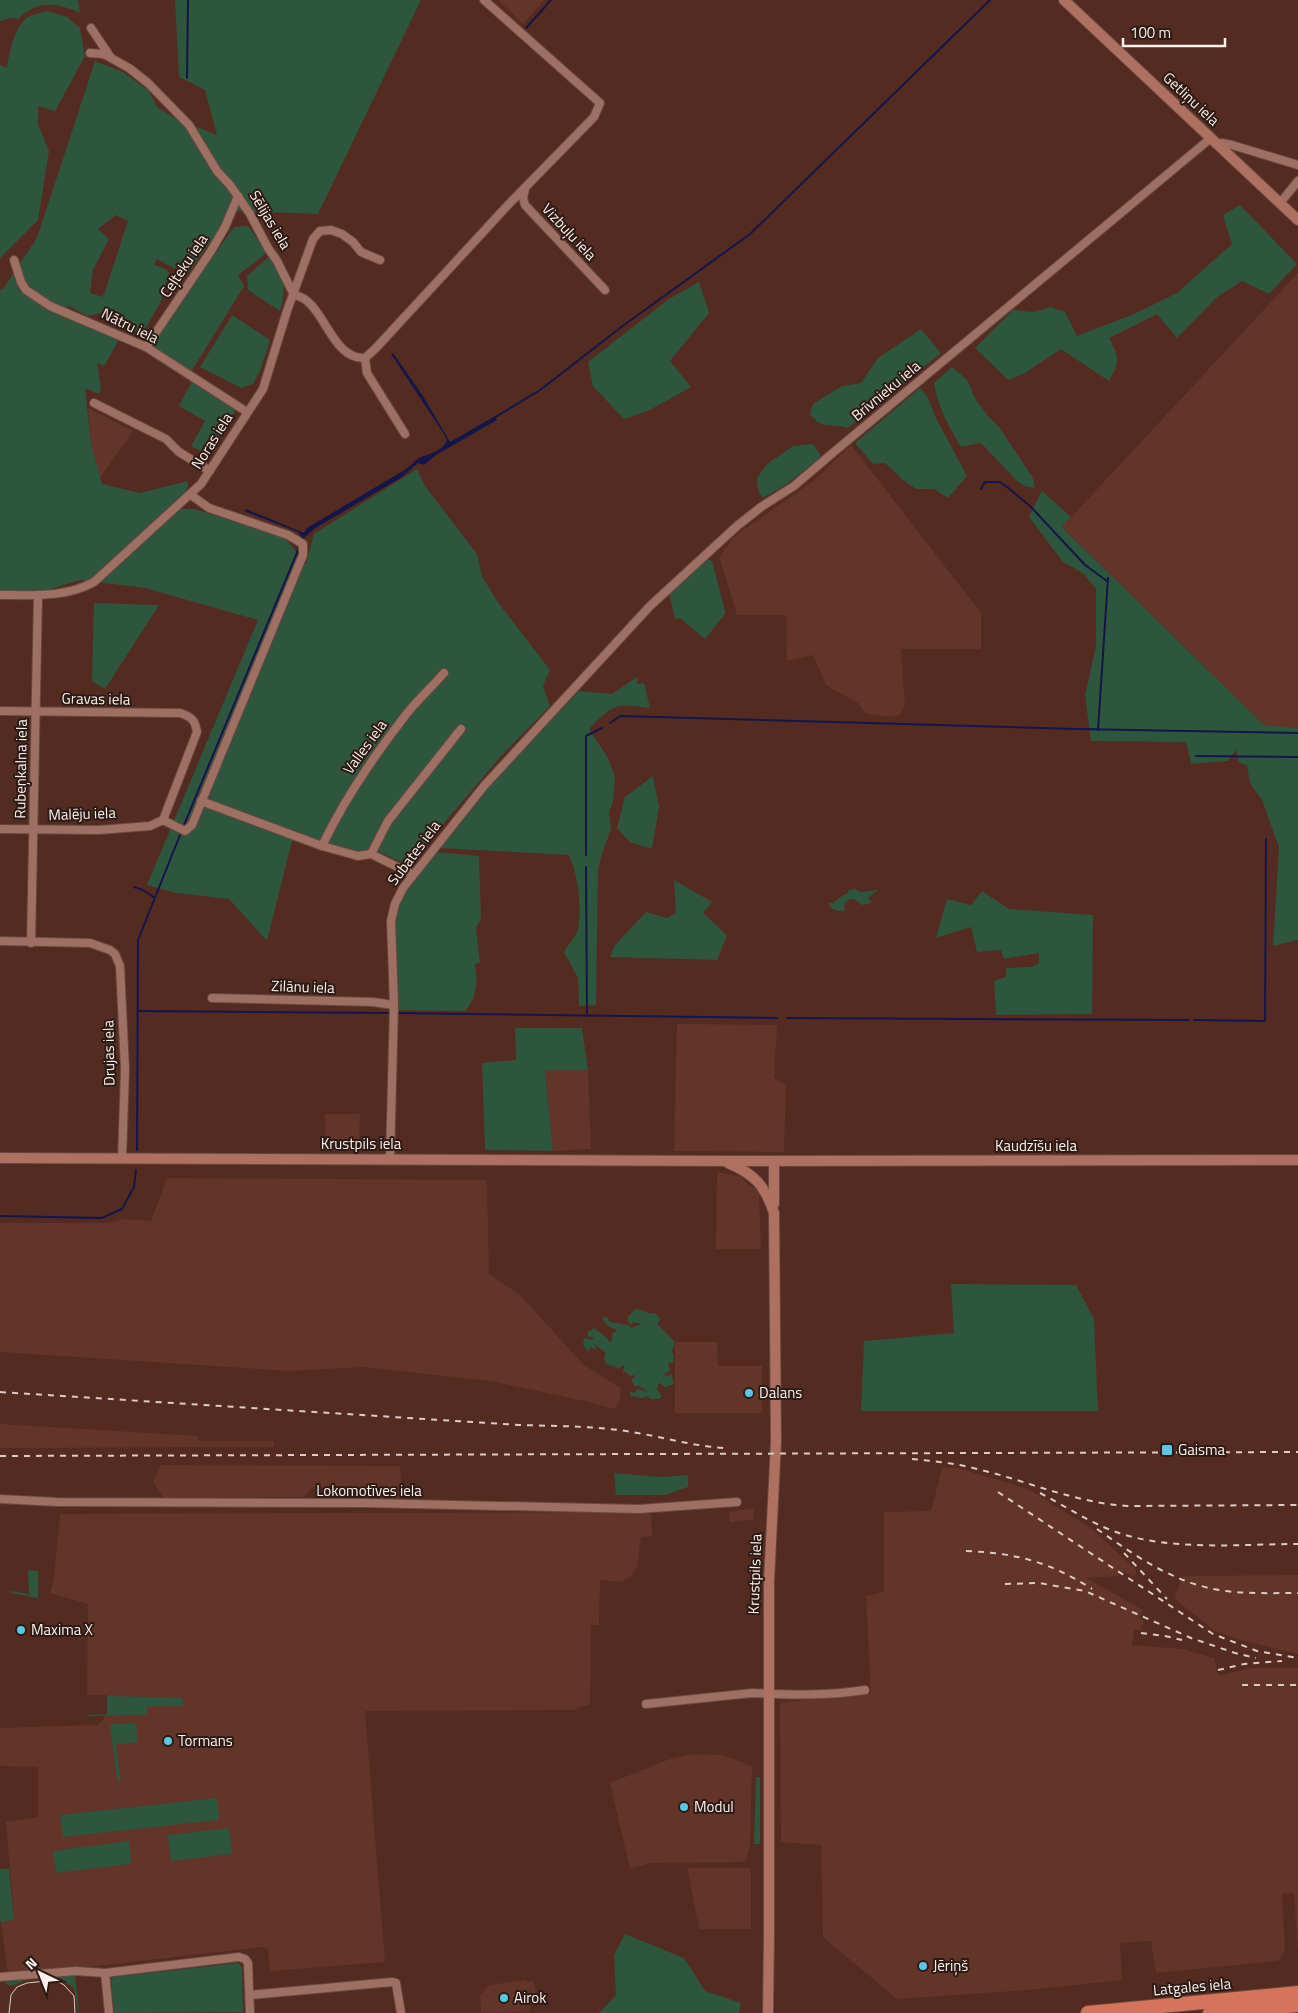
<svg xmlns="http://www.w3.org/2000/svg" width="1298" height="2013" font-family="'Titillium Web',sans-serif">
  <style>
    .built { fill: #633428 }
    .green { fill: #2e553d; fill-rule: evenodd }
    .water { fill: #141649 }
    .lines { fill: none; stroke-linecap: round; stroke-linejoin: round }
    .stream { stroke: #141649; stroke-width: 2 }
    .street-casing { stroke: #67483f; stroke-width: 10 }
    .secondary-casing { stroke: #67483f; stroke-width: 12 }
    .highway-casing { stroke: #67483f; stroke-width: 16 }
    .street { stroke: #9e6f63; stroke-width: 8 }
    .secondary { stroke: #ae7061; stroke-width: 10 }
    .highway { stroke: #d5745b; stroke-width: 14 }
    .tram { stroke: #dccbc6; stroke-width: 1 }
    .rail { stroke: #dccbc6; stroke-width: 2; stroke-dasharray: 6 6; stroke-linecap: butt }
    .poi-dot { fill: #58c9e3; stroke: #2d1a15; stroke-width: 2 }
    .labels { text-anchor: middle; stroke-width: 4; stroke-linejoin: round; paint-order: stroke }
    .street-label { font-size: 15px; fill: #fcf1ee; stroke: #2d1a15 }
    .poi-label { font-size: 15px; fill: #fcf1ee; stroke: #2d1a15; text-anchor: start }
  </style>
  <rect width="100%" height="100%" fill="#542b21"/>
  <g class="built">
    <polygon points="498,0 544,0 523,24"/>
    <polygon points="1298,273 1298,728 1264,725 1062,527"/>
    <polygon points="88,408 133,431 100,478 91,443"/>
    <polygon points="851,445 981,613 981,649 901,649 905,706 899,715 890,717 865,713 858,703 826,685 813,655 787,661 786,615 737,615 719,557 735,536 813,481"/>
    <polygon points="677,1024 777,1025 774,1078 786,1085 784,1152 674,1151"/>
    <polygon points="545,1070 588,1070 591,1149 553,1151"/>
    <polygon points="325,1114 360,1114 359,1151 326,1151"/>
    <polygon points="717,1172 742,1177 747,1184 759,1191 761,1249 716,1249"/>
    <polygon points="167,1178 487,1180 489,1275 492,1276 520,1295 583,1364 620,1388 620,1400 615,1409 584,1401 490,1381 364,1367 289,1371 0,1352 0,1223 106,1223 125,1219 151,1221"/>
    <polygon points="675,1342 717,1342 718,1366 762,1366 762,1413 675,1413"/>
    <polygon points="0,1424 198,1436 198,1441 274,1441 274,1447 0,1448"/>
    <polygon points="161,1465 400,1466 402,1499 380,1499 367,1488 313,1487 304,1497 163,1498 153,1481"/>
    <polygon points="942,1468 958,1468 1028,1489 1091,1528 1119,1554 1136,1570 1136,1575 1132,1576 1121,1570 1118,1576 1086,1578 1143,1610 1139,1618 1144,1621 1141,1630 1134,1630 1132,1645 1183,1649 1214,1658 1218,1676 1250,1668 1298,1668 1298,1954 1294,1893 1282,1894 1285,1950 1278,1961 1156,1973 1151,1941 1120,1943 1122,1980 1029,1990 897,1999 823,1937 821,1845 781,1842 780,1703 871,1693 866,1596 884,1592 884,1512 931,1511"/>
    <polygon points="754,1508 754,1519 730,1522 729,1512"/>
    <polygon points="651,1512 652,1536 641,1537 637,1567 631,1576 621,1582 600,1580 599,1625 591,1625 590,1704 573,1710 365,1711 385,1962 270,1971 268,1948 263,1947 88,1967 60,1970 60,1968 8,1974 1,1921 14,1920 6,1822 38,1817 38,1767 0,1766 0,1728 98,1725 107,1714 107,1695 87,1695 88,1604 50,1593 54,1578 60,1514"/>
    <polygon points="1298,1575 1298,1654 1236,1639 1215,1631 1174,1598 1183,1576"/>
    <polygon points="693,1754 723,1755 752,1766 750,1847 745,1862 652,1863 630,1869 610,1783 670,1759"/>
    <polygon points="687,1868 751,1868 751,1929 699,1929"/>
    <polygon points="526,1980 527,1982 534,1981 536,1993 528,1994 530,2012 481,2013 480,1996 489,1985"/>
  </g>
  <g class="green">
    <path d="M0 0H78L80 13C56 2 38 0 18 19L11 18 0 21Z"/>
    <path d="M175 0H421L318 214 236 211 223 236 217 232 187 275 157 259 154 265 166 269 169 273 161 301 142 335 101 313 87 316 67 305 72 317 119 338 116 345 104 366 97 363 101 388 99 394 85 388 91 443 102 484 140 493 188 481V485L179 509H195L285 538 306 564 314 534 417 469 425 486 477 554 482 576 497 601 550 670 543 686 550 706 502 755 408 865 380 852H354L292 841 267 941 229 899 176 893 147 885 258 620 145 588 80 580 54 588 38 595H0V290L3 289 37 238 95 61 123 72 149 91 157 107 175 118 217 135 205 90 179 77ZM116 215 128 221 103 297 90 293 93 270 109 239 98 229Z"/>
    <path d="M47 11 67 17 80 28 85 56 55 111 38 106V124L49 151 38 220 0 258V65L7 68C9 54 14 26 28 17 33 14 41 13 47 11Z"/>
    <path d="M1240 205 1297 264 1269 294 1242 281 1217 297 1177 338 1157 314 1109 338C1119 358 1121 360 1109 381L1061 349 1025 373 1008 380 975 348 1013 310 1033 312 1051 307 1065 312 1077 336 1132 315 1177 293 1232 244 1223 215Z"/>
    <polygon points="248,226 267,251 263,256 238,275 244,286 191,372 150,346 234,227"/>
    <path d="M270 256C284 277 287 287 280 311L248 290 247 276Z"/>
    <polygon points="699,282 709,313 670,361 691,387 648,411 624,419 593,386 588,362 669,299"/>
    <polygon points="232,315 270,340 260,371 253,384 241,388 200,367"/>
    <path d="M921 329 941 353 848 428C832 423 821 430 810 414L813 404 842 386 861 383 878 358Z"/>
    <path d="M952 367 967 380 976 400 988 416 999 427 1033 478 1035 488 1024 486 1017 481 981 443 961 447C949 427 937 406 934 383Z"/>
    <polygon points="193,379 233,403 235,412 212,447 201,451 191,446 205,421 179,406"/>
    <polygon points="920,388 927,396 937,420 967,476 948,498 934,489 916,489 903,480 885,463 873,464 855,443"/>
    <path d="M813 444 821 456C802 473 785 487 762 498L758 489 757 478 767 464 793 446Z"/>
    <polygon points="1042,491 1071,517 1062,527 1264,725 1298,728 1298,940 1273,946 1279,847 1262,800 1250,783 1247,766 1239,762 1236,750 1228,761 1191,764 1186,742 1091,741 1085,695 1096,646 1096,589 1084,574 1063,562 1029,517"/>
    <polygon points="704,558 712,561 725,611 725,614 705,639 680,618 675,619 669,592"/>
    <polygon points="94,603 159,605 105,689 92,681"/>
    <path d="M637 677V684L644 683 650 708C614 704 615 703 589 729L608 758 615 777 613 802 609 812 611 829 602 854 598 870 596 1005 579 1006 578 978 564 952C568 945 576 936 578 929 582 907 578 874 569 855L439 848 479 797 579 691 612 694Z"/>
    <polygon points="653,776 659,807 652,849 630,842 617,828 625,797"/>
    <path d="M435 852 479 856 481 918 476 929 480 963 475 964C478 982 477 998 465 1011L395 1010C394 977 387 924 402 895 411 879 425 865 435 852Z"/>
    <polygon points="674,880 712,902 703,913 727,935 717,960 610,957 615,945 646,912 667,918 676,913"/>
    <polygon points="855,889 860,892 878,890 868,898 870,901 874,902 862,905 856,900 850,899 845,903 844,912 832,909 828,903 833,903 843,895 846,895 849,890"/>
    <polygon points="982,891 1009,909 1093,915 1092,1014 996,1015 994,981 1006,977 1006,968 1031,967 1039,963 1039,953 1004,959 1001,950 977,952 971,927 936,938 947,899 971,905"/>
    <polygon points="515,1028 582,1028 588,1070 545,1070 553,1151 485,1150 482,1063 516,1060"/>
    <polygon points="951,1284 1076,1285 1094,1319 1098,1411 861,1411 864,1341 954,1333"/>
    <path d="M635 1309C643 1309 647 1315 655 1313L660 1319 657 1324 674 1341V1348L671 1349 674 1356 673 1362 668 1363 670 1370 664 1375 669 1376 671 1373 674 1384 665 1387 660 1383 658 1384 657 1390 662 1396 659 1399H651L647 1396 643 1398 630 1396V1391L635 1393 637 1389 649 1392 639 1386H635L631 1380 635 1377V1375L631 1376 627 1374 626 1371 623 1373 624 1365 618 1369 613 1365 611 1366 605 1363 604 1357 606 1354 603 1350 593 1344 596 1348 594 1349 590 1347 589 1352 583 1345 584 1338 592 1340 594 1338 588 1336 587 1331H590L594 1328 607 1338 609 1342 612 1340 613 1332H616L617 1330 608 1326 602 1318 607 1317 610 1322 628 1325 631 1328 641 1324 633 1322 631 1325 628 1322V1317Z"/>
    <polygon points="614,1473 661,1477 688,1475 688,1487 665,1495 616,1495"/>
    <polygon points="28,1570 38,1571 38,1598 11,1593 11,1591 29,1594"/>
    <polygon points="107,1696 183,1698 183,1706 148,1706 146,1715 87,1716 87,1715 107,1714"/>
    <polygon points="136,1723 138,1742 116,1745 121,1784 117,1779 110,1726 112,1724"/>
    <polygon points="756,1777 760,1777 760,1844 754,1844"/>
    <polygon points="217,1798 219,1820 63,1837 60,1815"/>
    <polygon points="229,1828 232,1854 171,1861 168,1835"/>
    <polygon points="129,1841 131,1864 56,1873 53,1851"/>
    <polygon points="0,1869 9,1869 14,1920 1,1922 3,1937 0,1918"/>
    <polygon points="625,1934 684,1958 705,1991 741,2003 739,2013 599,2013 616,1995 614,1955"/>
    <polygon points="238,1963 242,1967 243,2012 114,2013 111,1980 113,1977"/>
    <path d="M75 1972 79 2013H78L74 1988C59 1975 43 1975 25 1981 17 1983 13 1988 6 1984V1980Z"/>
  </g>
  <path class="water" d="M393 353 423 396 450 442 495 416 497 420 436 455 424 465 418 463 402 477 314 529 303 539 298 532 244 511 246 509 304 533 307 528 406 469C411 466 415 460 419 458 429 454 443 451 447 440L442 431 391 354Z"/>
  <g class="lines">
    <g class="stream">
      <polyline points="526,28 551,0"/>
      <polyline points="187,78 188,0"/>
      <polyline points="494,418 540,390 624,325 750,234 990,0"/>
      <polyline points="981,489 985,482 1000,482 1007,487 1031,507 1085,565 1107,581"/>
      <polyline points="610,723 620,716 1076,729 1298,733"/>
      <polyline points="1098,730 1108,578"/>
      <polyline points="1196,756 1298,757"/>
      <polyline points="184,825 299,548"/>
      <polyline points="586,855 586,736 602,728"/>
      <polyline points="586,867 587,1016"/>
      <polyline points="134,887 143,890 155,898"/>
      <polyline points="138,1011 388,1013"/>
      <polyline points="397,1013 777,1018"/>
      <polyline points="787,1018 1188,1020"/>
      <polyline points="1194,1020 1265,1021 1266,839"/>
      <polyline points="137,1150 138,940 180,835"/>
      <polyline points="0,1216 102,1218 122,1209 134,1187 136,1170"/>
    </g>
    <defs>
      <g id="street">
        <polyline points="91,28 111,58 129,68 148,83 189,125 217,171 230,185 250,214 268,248 277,261 294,295"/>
        <polyline points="90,53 103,54 110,57"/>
        <polyline points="1218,145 1222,143 1232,145 1298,165"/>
        <polyline points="525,189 523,198 525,205 605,290"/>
        <polyline points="1280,203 1298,181"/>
        <polyline points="14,260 21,282 26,290 50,306 146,347 247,412"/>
        <path d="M294 295C324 299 330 360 365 358L367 373 405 434"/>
        <polyline points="146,347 211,251 225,227 238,196"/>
        <polyline points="365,358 376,348 508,205 594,117 600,103 484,0"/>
        <polyline points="94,403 166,439 179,452 210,471"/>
        <path d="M0 595C32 595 65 598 94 582L201 484 263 389 287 311 313 239 320 231 331 230 342 234 353 242 361 252 380 260"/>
        <path d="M0 711 180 713C192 717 195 720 197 732L163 820"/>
        <polyline points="201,801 322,846 358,856 371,854 412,874"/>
        <polyline points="163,820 185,831 192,825 303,555 303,544 288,535 209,508 191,495"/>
        <polyline points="0,829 99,830 150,826 163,820"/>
        <path d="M322 846C344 800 373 757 405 716 416 701 431 688 444 673"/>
        <polyline points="371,854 388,821 461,729"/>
        <polyline points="0,941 90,943 110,950 115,954 120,966 125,1069 122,1159"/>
        <polyline points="31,943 38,595"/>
        <polyline points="212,998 373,1002 394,1005"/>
        <polyline points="390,1159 394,1005 391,921 395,904 403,888 484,786 650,606 737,526 761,507 794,486 835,451 1211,138"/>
        <polyline points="0,1499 57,1502 366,1503 639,1509 737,1502"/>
        <path d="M646 1704 752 1693C790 1695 827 1696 865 1690"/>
        <polyline points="105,1973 109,2013"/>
        <polyline points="0,1977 76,1971 105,1973 239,1957 245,1959 248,1963 250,2013"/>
        <polyline points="250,1995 392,1982 396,1983 401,2013"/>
      </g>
      <g id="secondary">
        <polyline points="1064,0 1298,220"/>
        <polyline points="0,1158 723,1161 1298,1160"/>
        <polyline points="774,1161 774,1204"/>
        <path d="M728 1163C755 1174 765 1186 774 1213L776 1442 769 1581V1935L768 2013"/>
      </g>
      <g id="highway">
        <polyline points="1088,2013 1298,1993"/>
        <polyline points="1210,2013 1298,2005"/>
      </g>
    </defs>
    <use href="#street" class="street-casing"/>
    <use href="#secondary" class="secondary-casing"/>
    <use href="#highway" class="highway-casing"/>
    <use href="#street" class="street"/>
    <use href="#secondary" class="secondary"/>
    <use href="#highway" class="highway"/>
    <polyline class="tram" points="9,2013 11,1995 17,1987 27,1983 55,1980 64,1985 74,1996 75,2013"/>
    <g class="rail">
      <path d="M0 1392 519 1425C555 1426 591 1426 626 1431 659 1436 691 1446 725 1448"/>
      <polyline points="0,1456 1298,1452"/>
      <path d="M912 1459C932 1461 953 1463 973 1468 1026 1480 1071 1502 1127 1506L1298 1505"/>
      <polyline points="998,1492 1213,1634 1257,1651 1298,1658"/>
      <path d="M1040 1493C1067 1507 1093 1525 1122 1534 1178 1551 1240 1544 1298 1544"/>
      <path d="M1097 1529C1137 1557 1175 1584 1225 1591 1249 1594 1274 1593 1298 1593"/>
      <path d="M966 1551C1016 1553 1050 1562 1092 1589"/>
      <polyline points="1124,1553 1167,1599"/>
      <polyline points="1005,1584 1039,1583 1085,1591 1191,1638 1235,1653 1256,1658"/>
      <polyline points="1141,1633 1165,1636 1182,1640"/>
      <polyline points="1218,1670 1244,1664 1282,1661"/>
      <polyline points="1242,1685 1298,1685"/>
    </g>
  </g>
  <g class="poi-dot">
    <circle cx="749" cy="1393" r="5"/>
    <rect x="1161" y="1444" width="12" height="12" rx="2.5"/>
    <circle cx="21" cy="1630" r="5"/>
    <circle cx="168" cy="1741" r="5"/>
    <circle cx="684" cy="1807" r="5"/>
    <circle cx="923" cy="1966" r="5"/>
    <circle cx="504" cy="1998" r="5"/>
  </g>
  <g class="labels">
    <g class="street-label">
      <text transform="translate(1191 99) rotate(43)" y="5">Getliņu iela</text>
      <text transform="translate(270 220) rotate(59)" y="5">Sēlijas iela</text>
      <text transform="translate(569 232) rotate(47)" y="5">Vizbuļu iela</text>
      <text transform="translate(184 266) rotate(-56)" y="5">Ceļteku iela</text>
      <text transform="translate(130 326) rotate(26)" y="5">Nātru iela</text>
      <text transform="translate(886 391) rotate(-40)" y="5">Brīvnieku iela</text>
      <text transform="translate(212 441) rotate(-58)" y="5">Noras iela</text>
      <text transform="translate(96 699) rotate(1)" y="5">Gravas iela</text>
      <text transform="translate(365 747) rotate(-54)" y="5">Valles iela</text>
      <text transform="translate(21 769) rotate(-89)" y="5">Rubeņkalna iela</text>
      <text transform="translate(82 814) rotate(-2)" y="5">Malēju iela</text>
      <text transform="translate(414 853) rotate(-53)" y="5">Subates iela</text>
      <text transform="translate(303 987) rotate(2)" y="5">Zilānu iela</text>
      <text transform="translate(109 1053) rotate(-91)" y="5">Drujas iela</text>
      <text x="361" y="1149">Krustpils iela</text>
      <text x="1036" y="1151">Kaudzīšu iela</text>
      <text x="369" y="1496">Lokomotīves iela</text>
      <text transform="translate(755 1574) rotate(-88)" y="5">Krustpils iela</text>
      <text transform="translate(1192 1987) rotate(-5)" y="5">Latgales iela</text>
    </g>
    <g class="poi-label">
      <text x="759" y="1398">Dalans</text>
      <text x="1178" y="1455">Gaisma</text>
      <text x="31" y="1635">Maxima X</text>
      <text x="178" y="1746">Tormans</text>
      <text x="694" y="1812">Modul</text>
      <text x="933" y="1971">Jēriņš</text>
      <text x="514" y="2003">Airok</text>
    </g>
  </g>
  <g transform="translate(40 1973) rotate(317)" stroke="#2d1a15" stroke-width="4" paint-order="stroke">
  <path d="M0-4L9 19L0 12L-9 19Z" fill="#fcf1ee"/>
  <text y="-8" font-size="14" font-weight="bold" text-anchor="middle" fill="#fcf1ee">N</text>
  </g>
  <path d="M1123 38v8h102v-8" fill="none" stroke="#fcf1ee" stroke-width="2.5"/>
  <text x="1130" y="38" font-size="15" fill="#fcf1ee" stroke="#2d1a15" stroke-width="4" paint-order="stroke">100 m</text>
</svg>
